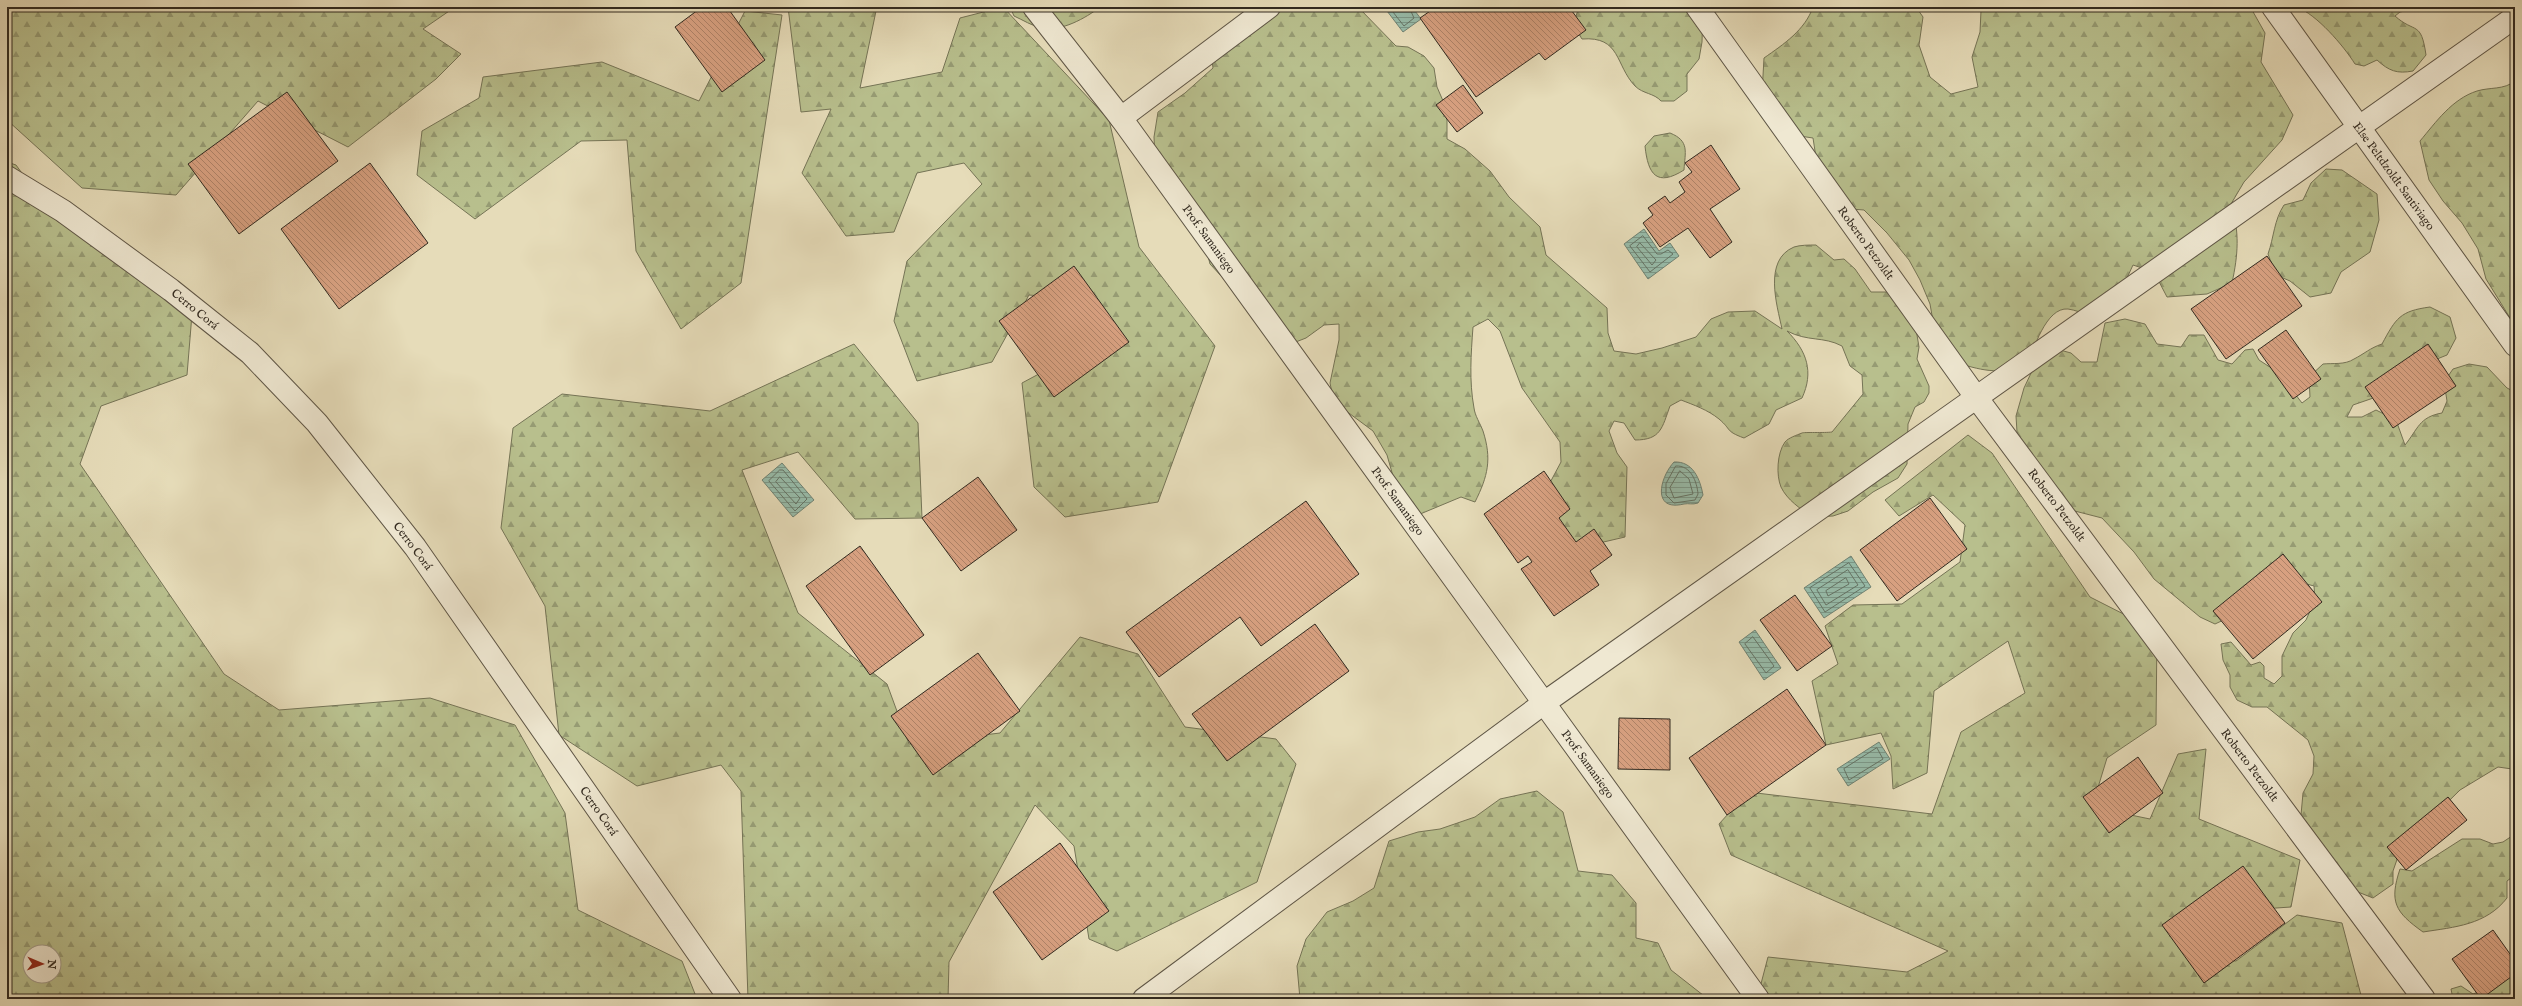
<svg xmlns="http://www.w3.org/2000/svg" width="2522" height="1006" font-family="'IM FELL English',serif">
  <style>
    .forest { fill: url(#forest-firs); stroke: #757456; fill-rule: evenodd }
    .water { fill: url(#water-rules); stroke: #6f8273 }
    .lines { fill: none; stroke-linecap: round; stroke-linejoin: round }
    .shore { stroke: #647365; stroke-width: 1 }
    .building { fill: url(#building-back-hatch); stroke: #322a20 }
    .minor-casing { stroke: #5f5646; stroke-width: 24 }
    .minor { stroke: #efe8d2; stroke-width: 22 }
    .labels { text-anchor: middle; stroke-width: 3; stroke-linejoin: round; paint-order: stroke }
    .street-label { font-size: 12px; fill: #322a20; stroke: #efe8d2 }
  </style>
  <defs>
    <pattern id="forest-firs" width="22" height="20" patternUnits="userSpaceOnUse"><rect width="22" height="20" fill="#b8bf8d"/><path d="M5 1l3.5 6h-7zM16 11l3.5 6h-7z" fill="#969b73"/></pattern>
    <pattern id="water-rules" width="6" height="5" patternUnits="userSpaceOnUse"><rect width="6" height="5" fill="#97bcaa"/><path d="M0 2.5h6" fill="none" stroke="#7c998a"/></pattern>
    <pattern id="building-back-hatch" width="6" height="6" patternUnits="userSpaceOnUse"><rect width="6" height="6" fill="#d7a080"/><path d="M-1 5l2 2M0 0l6 6M5-1l2 2" fill="none" stroke="#af8368"/></pattern>
  </defs>
  <rect width="100%" height="100%" fill="#e6dcb9"/>
  <filter id="stains"><feTurbulence type="fractalNoise" baseFrequency=".005" numOctaves="4"/><feColorMatrix values="0 0 0 0 .2 0 0 0 0 .09 0 0 0 0 .02 0 0 0 .5 -.17"/></filter>
  <radialGradient id="worn" r=".72"><stop offset=".6" stop-color="#630" stop-opacity="0"/><stop offset="1" stop-color="#630" stop-opacity=".3"/></radialGradient>
  <g class="forest">
    <polygon points="7,7 455,7 423,29 461,54 436,79 348,147 258,101 176,195 82,188 7,120"/>
    <polygon points="788,7 864,7 876,11 860,88 942,72 960,18 1003,7 1109,120 1139,247 1215,346 1158,502 1065,517 1034,487 1022,383 1104,339 1089,300 1029,295 992,362 917,381 894,321 907,261 982,184 964,163 917,173 894,232 846,236 802,173 831,109 801,112"/>
    <path d="M1010 7H1100C1086 18 1061 32 1042 28 1032 26 1023 20 1014 16Z"/>
    <path d="M1269 7H1358L1396 46 1408 47 1424 56 1434 68 1437 87 1447 110V139L1465 149 1490 171 1509 197 1540 227 1546 255 1607 308 1608 333 1614 351 1636 354 1662 348 1696 337 1711 319 1728 312 1755 311 1782 329C1777 305 1763 260 1794 247 1800 245 1809 245 1816 245L1834 260 1844 259 1855 269 1871 292H1890L1916 329 1919 347 1917 359 1929 386V393L1924 402 1915 407 1908 424 1907 464 1898 478 1873 492 1848 511 1833 516 1812 517C1801 509 1787 500 1781 487 1776 475 1777 453 1785 442 1788 438 1797 435 1802 433 1803 432 1825 433 1832 432L1863 394 1862 375 1850 366 1842 346C1823 336 1808 342 1787 331 1807 351 1814 372 1802 398L1776 410 1769 424 1744 438C1725 431 1732 430 1719 419 1708 410 1694 405 1681 400L1670 406C1662 428 1661 440 1635 440L1624 423 1614 421 1609 431 1617 453 1627 467 1625 537 1595 544 1576 554 1545 492 1561 462 1560 442 1522 388 1500 331 1488 319 1473 327C1471 354 1469 381 1474 408 1475 416 1480 423 1483 431 1492 459 1488 476 1475 502L1461 497 1413 517 1401 504 1387 455 1373 431 1334 402 1330 383 1339 340V324L1324 325 1306 338 1288 345 1239 281 1223 278 1210 264 1204 240 1155 158 1154 137 1158 112 1185 93 1213 68 1211 53Z"/>
    <path d="M1579 7H1703L1702 42 1699 59 1687 74V91L1674 101H1661C1654 93 1643 94 1635 86 1615 65 1621 36 1582 39L1573 25Z"/>
    <path d="M1813 7H1916L1923 17 1919 45 1930 77 1951 94 1978 87 1972 57 1980 32 1981 11 1969 7H2240L2252 10 2265 33 2261 62 2293 115 2282 140 2244 182 2231 204C2240 232 2238 255 2232 283L2207 294 2167 297 2154 272 2133 265 2120 293 2089 315C2082 313 2075 310 2068 309 2046 307 2033 350 2027 367 1996 374 1982 371 1952 361L1933 321 1930 304 1920 280 1909 260 1887 233 1864 210 1837 208 1817 164 1813 138 1793 135 1761 111 1764 58C1784 44 1805 30 1813 7Z"/>
    <path d="M2297 7H2426L2400 12 2395 16C2415 34 2421 20 2426 55L2413 71C2397 74 2389 71 2377 60L2364 66 2355 64C2343 45 2317 15 2297 7Z"/>
    <polygon points="745,11 782,15 741,283 681,329 636,251 627,140 581,141 475,219 417,175 422,131 479,98 483,77 602,62 699,101"/>
    <path d="M2515 81V326L2486 279 2478 249 2462 223 2443 201 2429 180 2420 141C2436 122 2452 99 2477 91 2490 87 2504 90 2515 81Z"/>
    <path d="M1670 133C1690 141 1685 152 1684 170 1657 187 1648 175 1645 146L1654 136Z"/>
    <path d="M7 162 16 165 56 220 192 314 187 375 101 406 80 464 224 674 279 710 430 698 515 725 565 813 578 910 682 961 697 999H7ZM30 952H54V976H30Z"/>
    <path d="M2326 169 2342 170 2377 194 2379 220 2370 252 2341 272 2331 293 2310 297 2290 281 2276 275 2268 254C2274 237 2274 220 2284 205L2303 200 2311 183Z"/>
    <path d="M2430 307 2450 317 2456 338 2447 355 2427 363 2382 395 2353 405 2347 417H2362L2376 410 2396 420 2405 445C2418 429 2419 417 2442 413L2447 401 2444 382 2453 369 2469 364 2487 367 2507 388 2515 392V772L2512 769 2498 767 2460 790 2401 848 2393 871V884L2373 898 2348 888 2325 848 2301 815 2303 793 2313 774 2314 756 2308 740 2267 707H2252L2237 700 2230 687V675L2223 660 2221 644 2231 642 2251 665 2260 662 2264 666V678L2274 684 2282 676V656L2293 633 2306 620 2315 600 2314 586 2303 583 2215 624 2200 617 2154 579 2134 552 2102 518 2063 508 2018 448 2016 416 2024 388 2032 371 2049 347 2071 353 2081 362H2097L2105 323 2125 319 2145 324 2157 344 2181 347 2189 335H2204L2218 360 2232 364 2245 350 2253 349 2259 360 2279 373 2302 403 2310 397 2309 377 2323 364C2333 363 2345 365 2354 359 2364 354 2370 348 2382 344 2396 318 2400 311 2430 307Z"/>
    <polygon points="854,344 918,423 922,518 855,519 798,452 742,470 798,613 887,684 909,744 1000,733 1080,637 1138,654 1185,727 1276,739 1296,764 1257,882 1117,951 1089,939 1074,846 1035,805 949,962 948,999 748,999 741,791 721,765 637,786 559,735 545,606 501,528 513,428 562,394 710,411"/>
    <polygon points="1968,435 1992,453 2090,597 2157,631 2156,725 2107,758 2092,807 2150,819 2178,754 2206,749 2199,819 2300,860 2291,907 2203,913 2192,959 2236,961 2297,915 2342,923 2362,999 1757,999 1768,957 1907,972 1948,951 1731,855 1719,824 1748,792 1932,814 1961,732 2025,693 2008,641 1934,691 1927,773 1893,789 1891,756 1881,733 1826,745 1812,681 1838,664 1825,626 1853,605 1902,604 1960,562 1965,525 1933,495 1899,516 1885,500"/>
    <polygon points="1537,791 1563,812 1578,871 1612,875 1636,903 1636,938 1658,943 1671,970 1708,999 1300,999 1297,966 1306,939 1327,912 1353,901 1374,888 1389,841 1418,832 1440,829 1475,817 1500,799"/>
    <path d="M2515 834V875L2507 881V898C2486 925 2455 927 2423 932 2395 912 2389 902 2400 869L2412 871 2462 839H2480L2493 844 2503 842Z"/>
    <polygon points="2515,920 2515,999 2453,999 2451,989 2461,986 2473,994 2489,988 2512,967 2513,922"/>
  </g>
  <g class="water">
    <polygon points="1384,7 1412,7 1421,19 1403,32"/>
    <polygon points="1644,229 1659,251 1670,243 1679,256 1648,279 1624,244"/>
    <path d="M1674 462C1693 461 1700 479 1703 495L1698 503C1692 505 1689 503 1684 504 1651 512 1660 477 1674 462Z"/>
    <polygon points="782,463 814,500 793,517 762,480"/>
    <polygon points="1851,556 1871,587 1824,618 1804,588"/>
    <polygon points="1755,630 1781,668 1764,680 1739,642"/>
    <polygon points="1879,742 1890,759 1848,786 1837,769"/>
  </g>
  <g class="lines">
    <g class="shore">
      <polyline points="1389,7 1404,26 1414,18 1409,7"/>
      <polygon points="1643,236 1657,254 1661,254 1668,250 1673,254 1650,272 1630,246"/>
      <polygon points="1640,243 1656,260 1652,265 1637,247"/>
      <path d="M1676 466C1691 465 1697 482 1698 494L1695 500 1674 503 1666 495V484Z"/>
      <polygon points="780,470 783,470 807,499 795,511 769,481"/>
      <polygon points="1680,471 1689,479 1693,494 1674,498 1670,488"/>
      <polygon points="780,477 800,498 796,504 776,482"/>
      <polygon points="1849,563 1865,586 1825,612 1810,588"/>
      <polygon points="1848,570 1858,585 1826,605 1817,590"/>
      <polygon points="1846,578 1849,584 1828,596 1826,591"/>
      <polygon points="1753,637 1774,666 1766,673 1745,644"/>
      <polygon points="1877,748 1883,759 1849,780 1844,769"/>
    </g>
  </g>
  <g class="building">
    <polygon points="702,7 727,7 765,60 722,92 675,27"/>
    <polygon points="1436,7 1569,7 1586,30 1545,60 1539,53 1476,97 1420,18"/>
    <polygon points="1463,85 1483,113 1457,132 1436,105"/>
    <polygon points="287,92 338,161 239,234 188,164"/>
    <polygon points="1711,145 1740,189 1710,209 1732,242 1710,258 1688,228 1660,247 1643,223 1653,215 1648,208 1665,196 1670,203 1685,192 1679,182 1692,172 1685,163"/>
    <polygon points="370,163 428,243 339,309 281,229"/>
    <polygon points="2267,256 2302,306 2226,359 2191,309"/>
    <polygon points="1074,266 1129,342 1054,397 999,321"/>
    <polygon points="2286,330 2321,379 2293,399 2258,350"/>
    <polygon points="2428,344 2456,386 2393,428 2365,387"/>
    <polygon points="1544,471 1570,509 1559,518 1576,542 1594,529 1612,555 1590,571 1599,585 1554,616 1521,569 1532,562 1528,556 1518,563 1484,514"/>
    <polygon points="978,477 1017,530 961,571 922,518"/>
    <polygon points="1930,498 1967,549 1897,601 1860,550"/>
    <polygon points="1306,501 1359,574 1261,646 1240,617 1159,677 1126,632"/>
    <polygon points="860,546 924,635 870,675 806,586"/>
    <polygon points="2283,554 2322,602 2253,659 2213,611"/>
    <polygon points="1795,595 1832,646 1797,671 1760,620"/>
    <polygon points="1315,624 1349,671 1227,761 1192,714"/>
    <polygon points="978,653 1020,711 933,775 891,716"/>
    <polygon points="1787,689 1826,745 1727,815 1689,758"/>
    <polygon points="1619,718 1670,719 1670,770 1618,769"/>
    <polygon points="2138,757 2163,793 2109,833 2083,797"/>
    <polygon points="2448,797 2467,820 2406,870 2387,847"/>
    <polygon points="1060,843 1109,911 1042,960 993,892"/>
    <polygon points="2243,866 2285,923 2204,983 2162,925"/>
    <polygon points="2493,930 2515,961 2515,974 2481,999 2452,959"/>
  </g>
  <g class="lines">
    <defs>
      <g id="minor">
        <polyline points="1034,7 1121,118 1758,999"/>
        <polyline points="1697,7 1976,397 2424,999"/>
        <polyline points="2273,7 2515,345"/>
        <polyline points="1121,118 1269,7"/>
        <polyline points="7,177 63,211 171,290 250,353 317,423 415,547 730,999"/>
        <polyline points="1144,999 1544,703 2515,17"/>
      </g>
    </defs>
    <use href="#minor" class="minor-casing"/>
    <use href="#minor" class="minor"/>
  </g>
  <g class="labels">
    <g class="street-label">
      <text transform="translate(2394 176) rotate(54)" y="4">Else Peltdzoldt Santiviago</text>
      <text transform="translate(1209 239) rotate(54)" y="4">Prof. Samaniego</text>
      <text transform="translate(1866 243) rotate(54)" y="4">Roberto Petzoldt</text>
      <text transform="translate(195 309) rotate(39)" y="4">Cerro Corá</text>
      <text transform="translate(1398 501) rotate(54)" y="4">Prof. Samaniego</text>
      <text transform="translate(2057 505) rotate(53)" y="4">Roberto Petzoldt</text>
      <text transform="translate(413 546) rotate(53)" y="4">Cerro Corá</text>
      <text transform="translate(1588 764) rotate(54)" y="4">Prof. Samaniego</text>
      <text transform="translate(2250 765) rotate(53)" y="4">Roberto Petzoldt</text>
      <text transform="translate(599 811) rotate(55)" y="4">Cerro Corá</text>
    </g>
  </g>
  <rect width="2522" height="1006" fill="none" stroke="#e6dcb9" stroke-width="24"/>
  <rect x="8" y="8" width="2506" height="990" fill="none" stroke="#322a20" stroke-width="2"/>
  <rect x="12" y="12" width="2498" height="982" fill="none" stroke="#322a20"/>
  <g transform="translate(42 964) rotate(92)"><circle r="19" fill="#efe8d2" stroke="#a39c8b"/>
  <path d="M0-3L7 15L0 10L-7 15Z" fill="#8f2418"/>
  <text y="-6" font-size="11" font-weight="bold" text-anchor="middle" fill="#322a20">N</text>
  </g>
  <rect width="100%" height="100%" filter="url(#stains)"/>
  <rect width="100%" height="100%" fill="url(#worn)"/>
</svg>
